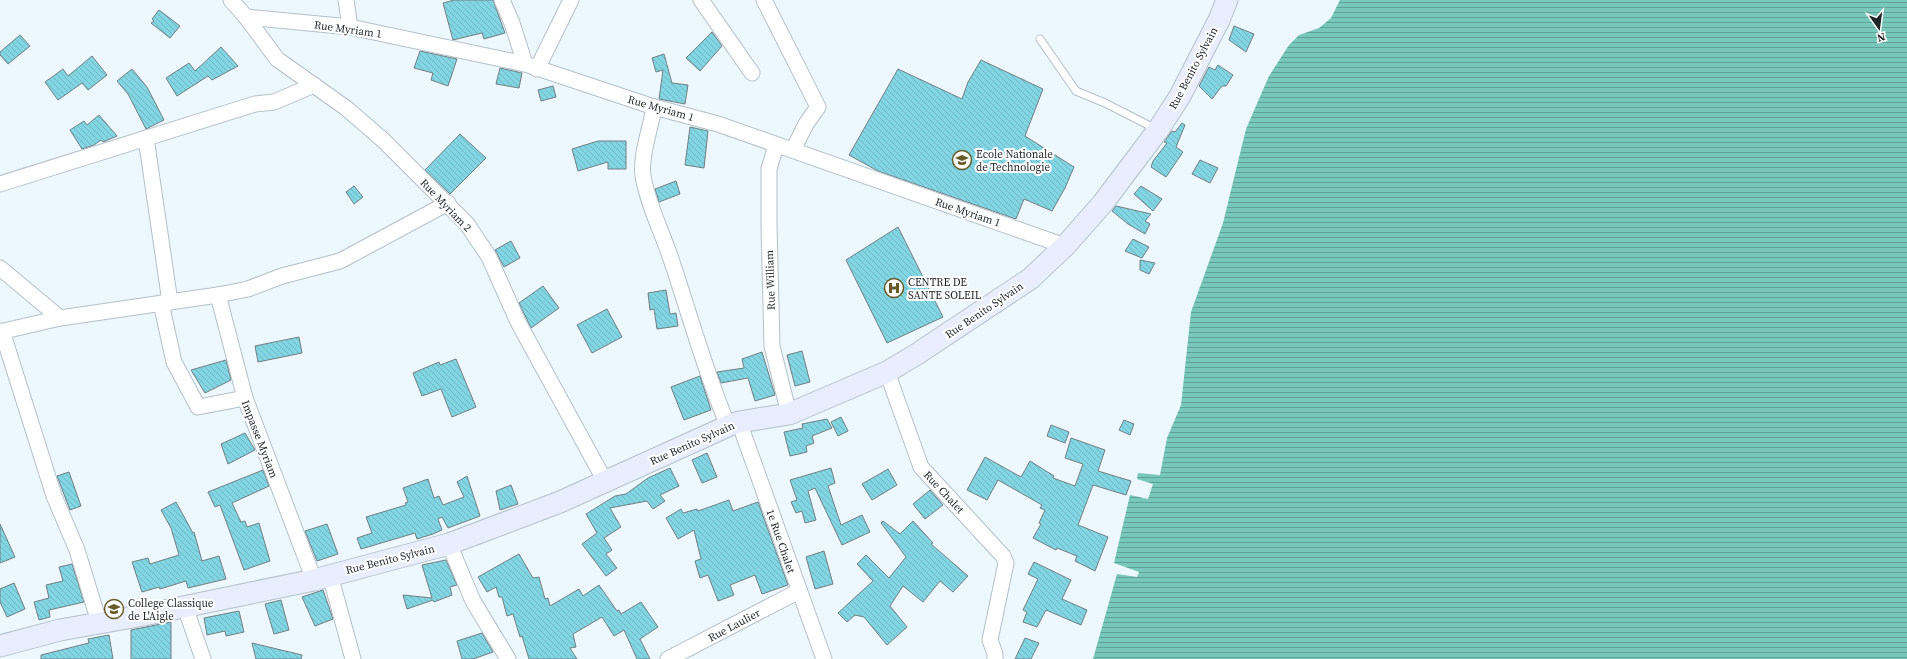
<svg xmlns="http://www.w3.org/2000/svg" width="1907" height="659" font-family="'Source Serif 4',serif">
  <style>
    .water { fill: url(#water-rules) }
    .building { fill: url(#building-back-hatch); stroke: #717f81 }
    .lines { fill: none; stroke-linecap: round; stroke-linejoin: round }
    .lane-casing { stroke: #b4c0c8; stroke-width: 9 }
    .street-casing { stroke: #b4c0c8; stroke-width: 17 }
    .secondary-casing { stroke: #b4c0c8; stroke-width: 23 }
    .lane { stroke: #fff; stroke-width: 7 }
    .street { stroke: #fff; stroke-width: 15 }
    .secondary { stroke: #e8eefd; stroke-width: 21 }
    .labels { text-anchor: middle; stroke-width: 4; stroke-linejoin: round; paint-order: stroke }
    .street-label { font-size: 11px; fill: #1f2427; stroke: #fff }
    .poi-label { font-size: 11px; fill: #1f2427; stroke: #fff; text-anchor: start }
  </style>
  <defs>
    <pattern id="water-rules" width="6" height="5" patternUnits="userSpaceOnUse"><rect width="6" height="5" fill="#77c8ba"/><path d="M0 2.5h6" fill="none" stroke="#61a297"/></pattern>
    <pattern id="building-back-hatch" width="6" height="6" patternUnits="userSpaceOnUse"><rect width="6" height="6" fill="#82d5e3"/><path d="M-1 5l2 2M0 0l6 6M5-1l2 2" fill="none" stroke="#70b7c3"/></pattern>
  </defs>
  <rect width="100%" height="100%" fill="#edf7fe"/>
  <polygon class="water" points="1340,0 1907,0 1907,659 1093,659 1117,574 1137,577 1139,572 1114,563 1130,495 1148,499 1153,484 1137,479 1138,473 1160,475 1167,438 1181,405 1191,312 1223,223 1246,129 1269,76 1289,45 1299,35 1319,28 1331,18"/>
  <g class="building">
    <polygon points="454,0 493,0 505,33 484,39 482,33 453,40 443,3"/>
    <polygon points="159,10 180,26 170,38 151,23 154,21 152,19"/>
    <polygon points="1234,26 1254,34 1246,52 1229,40"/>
    <polygon points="712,32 722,46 700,71 686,58"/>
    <polygon points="20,35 30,46 8,64 0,55 0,52"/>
    <polygon points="221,47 238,66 212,80 208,76 177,96 166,78 189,63 195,71"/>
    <polygon points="420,51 457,59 448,86 431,80 433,73 414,68"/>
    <polygon points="664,54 672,83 688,85 685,104 659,99 663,70 656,72 652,58"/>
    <polygon points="92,56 107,75 88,90 82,83 58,100 45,82 63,69 68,76"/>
    <polygon points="981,60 1043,89 1025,136 1074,167 1065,188 1052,211 1024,199 1016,219 878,171 849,155 898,69 962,99 968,82"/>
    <polygon points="1218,65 1233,75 1226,86 1222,86 1212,99 1199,86 1209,67 1215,70"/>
    <polygon points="500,68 522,73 519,88 496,84"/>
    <polygon points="132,69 147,87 164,120 146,129 128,94 117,81"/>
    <polygon points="553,86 556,97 541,101 538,90"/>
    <polygon points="99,115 117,136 103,142 101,140 94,145 82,149 70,130 84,121 87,125"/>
    <polygon points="1182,123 1185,125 1176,147 1183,152 1166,177 1151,167 1153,161 1167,143 1164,142 1172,131 1175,132"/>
    <polygon points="690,127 708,131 704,168 685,165"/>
    <polygon points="460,134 486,158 450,194 425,170"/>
    <polygon points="598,141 626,141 626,169 608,169 608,162 578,171 572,149"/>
    <polygon points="1200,160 1218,168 1210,183 1192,174"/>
    <polygon points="676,181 680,194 659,202 655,189"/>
    <polygon points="354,186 363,197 354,204 346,192"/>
    <polygon points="1141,186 1162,199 1153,211 1134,194"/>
    <polygon points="1116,206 1151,214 1145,221 1150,224 1145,234 1128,224 1112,211"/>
    <polygon points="898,227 943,317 887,343 846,260"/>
    <polygon points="1133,239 1149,247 1142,258 1125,251"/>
    <polygon points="511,241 520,258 504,267 495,250"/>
    <polygon points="1140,260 1155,263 1149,274 1140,270"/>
    <polygon points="543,286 559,308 531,328 519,303"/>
    <polygon points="666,290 670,314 676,313 678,326 657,329 654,309 650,310 648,293"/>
    <polygon points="607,309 622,337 592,353 577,325"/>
    <polygon points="299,337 302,353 258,362 255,346"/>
    <polygon points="802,351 810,382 795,386 787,355"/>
    <polygon points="762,352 775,395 755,401 748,378 721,383 717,372 744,368 742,359"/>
    <polygon points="456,359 476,407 452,417 441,389 422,396 413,373 439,362 440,365"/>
    <polygon points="226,360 231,380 205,393 191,370"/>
    <polygon points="700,376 711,410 684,420 671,387"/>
    <polygon points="841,417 848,431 838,436 831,422"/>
    <polygon points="827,419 832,428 812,436 814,443 806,446 807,452 790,456 784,432 803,428 802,424"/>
    <polygon points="1124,420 1134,424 1130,435 1119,430"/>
    <polygon points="1051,425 1069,432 1065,443 1047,436"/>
    <polygon points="245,433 255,450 228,464 221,444"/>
    <polygon points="1071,438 1105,450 1098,471 1131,481 1126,495 1093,485 1078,525 1108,537 1095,571 1075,561 1077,556 1057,548 1056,550 1033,538 1041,524 1039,523 1045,510 1040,508 1042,505 998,480 987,500 967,490 985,457 1021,477 1030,461 1054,476 1053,478 1075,486 1083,464 1065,458"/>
    <polygon points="707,453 717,477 702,483 692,460"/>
    <polygon points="670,468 679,486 660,495 665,501 653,509 647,501 610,508 621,527 604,538 612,550 606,554 617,568 606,576 582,544 597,533 586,514 615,496 626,494 648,478"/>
    <polygon points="831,468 835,483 828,486 841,525 862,515 870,532 842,545 815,488 808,491 816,520 805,523 802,511 796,513 791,502 797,500 790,480"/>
    <polygon points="888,469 897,485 872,500 862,484"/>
    <polygon points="263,470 269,486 232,503 241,522 245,521 247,527 259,523 270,561 244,570 220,505 215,507 208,492"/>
    <polygon points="69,472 81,506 70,510 57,476"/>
    <polygon points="467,476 480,516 448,528 442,517 438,519 442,530 433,534 417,539 415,533 361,549 357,538 372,533 366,517 406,505 405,503 408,502 403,488 428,479 434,498 439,496 443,505 464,497 457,482"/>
    <polygon points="511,485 518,504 500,510 496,491"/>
    <polygon points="930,490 943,505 925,519 913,504"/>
    <polygon points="729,500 733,511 758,502 788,585 762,594 755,575 730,585 734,595 718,601 708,575 700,578 695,561 701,559 694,530 678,539 666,518 681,509 683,513 697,509 698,511"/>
    <polygon points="176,502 193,533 194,532 202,561 219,556 226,579 188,588 186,581 160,589 159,587 142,592 132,562 148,558 150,564 179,555 171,528 161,510"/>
    <polygon points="883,521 900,534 913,521 933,543 931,544 968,576 953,592 940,581 923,602 903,586 890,606 907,627 887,645 864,617 855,615 847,622 838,613 873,581 857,564 866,555 889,578 906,557 881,523"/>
    <polygon points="0,524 15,557 0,563"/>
    <polygon points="327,524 338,554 317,561 305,531"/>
    <polygon points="824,551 833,584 815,589 806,557"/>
    <polygon points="519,554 533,578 539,577 545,599 548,598 550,606 579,589 583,596 599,585 617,611 619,610 621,614 641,602 658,627 640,639 650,659 637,659 624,630 614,636 602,617 573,634 576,647 570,648 577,659 529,659 522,636 520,637 513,614 507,616 502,597 499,597 496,587 487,592 478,577"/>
    <polygon points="446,560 457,585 450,587 452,595 434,602 433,600 407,609 403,595 432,598 422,565"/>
    <polygon points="1034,562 1071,580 1062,599 1087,610 1081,625 1046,610 1037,627 1023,622 1027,612 1023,610 1038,579 1028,574"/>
    <polygon points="72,564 84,602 49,610 50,617 39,620 34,602 49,598 46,585 63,581 59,567"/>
    <polygon points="14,583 25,609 7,617 0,602 0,589"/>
    <polygon points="323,590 333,619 315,626 302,597"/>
    <polygon points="281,600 289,630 274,634 265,604"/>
    <polygon points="239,611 244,632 226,636 225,631 207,635 204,618"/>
    <polygon points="171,622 171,659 131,659 131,630"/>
    <polygon points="482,633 493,652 473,659 462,659 457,641"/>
    <polygon points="109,635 113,659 41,659 41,655 89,643 88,639"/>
    <polygon points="1025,638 1039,643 1031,659 1015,659"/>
    <polygon points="252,643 302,655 301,659 256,659"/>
  </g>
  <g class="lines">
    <defs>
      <polyline id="lane" points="1040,39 1076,91 1105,103 1156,129"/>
      <g id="street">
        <polyline points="231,0 246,17 277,59 346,108 383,140 467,224 489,257 518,322 606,483"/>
        <polyline points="346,0 350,27"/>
        <polyline points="502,0 512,23 525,64"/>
        <polyline points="701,0 752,73"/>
        <polyline points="764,0 818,107 806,124 793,150"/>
        <polyline points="246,17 350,27 525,64 654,107 718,124 1065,246"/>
        <polyline points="537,69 571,0"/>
        <path d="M654 107C651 127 640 157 643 176 648 206 664 236 673 265 691 319 706 374 728 426"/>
        <polyline points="146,138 170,302"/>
        <polyline points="776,145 769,169 769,226 772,346 789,414"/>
        <polyline points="0,184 255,104 274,102 314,85"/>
        <polyline points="0,268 60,318"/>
        <polyline points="218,295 245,398 314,580"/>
        <polyline points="161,303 174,362 198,407 245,398"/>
        <polyline points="2,331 54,496 77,550 99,622"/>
        <polyline points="0,332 60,318 218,295 248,289 282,276 340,261 448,203"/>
        <polyline points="887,372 921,467 1003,556 1006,563 990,640 995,654 995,659"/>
        <polyline points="739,422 824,659"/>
        <polyline points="449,544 473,601 508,659"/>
        <polyline points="330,575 353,659"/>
        <polyline points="185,607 203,659"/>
        <polyline points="668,659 799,591"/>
      </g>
      <polyline id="secondary" points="0,646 60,630 144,615 314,580 449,544 560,502 728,426 739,422 789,414 887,372 917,354 1030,279 1065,246 1103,203 1158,130 1180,96 1219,20 1227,0"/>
    </defs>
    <use href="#lane" class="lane-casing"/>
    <use href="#street" class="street-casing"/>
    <use href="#secondary" class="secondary-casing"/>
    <use href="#lane" class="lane"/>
    <use href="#street" class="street"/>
    <use href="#secondary" class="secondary"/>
  </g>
  <defs>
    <symbol id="school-ring" viewBox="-11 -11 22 22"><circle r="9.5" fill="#fff" stroke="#675b28" stroke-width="1.5"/><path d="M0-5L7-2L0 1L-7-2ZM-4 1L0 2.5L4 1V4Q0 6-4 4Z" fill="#675b28"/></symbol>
    <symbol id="hospital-ring" viewBox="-11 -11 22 22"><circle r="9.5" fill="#fff" stroke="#675b28" stroke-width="1.5"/><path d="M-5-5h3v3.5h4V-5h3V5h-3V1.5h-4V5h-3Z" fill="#675b28"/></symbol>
  </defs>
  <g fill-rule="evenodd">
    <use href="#school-ring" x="951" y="149" width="22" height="22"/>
    <use href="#hospital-ring" x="883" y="277" width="22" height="22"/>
    <use href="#school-ring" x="103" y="598" width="22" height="22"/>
  </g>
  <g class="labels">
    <g class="street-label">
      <text transform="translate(348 29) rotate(8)" y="4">Rue Myriam 1</text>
      <text transform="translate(1193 68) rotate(-62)" y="4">Rue Benito Sylvain</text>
      <text transform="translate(661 108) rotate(16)" y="4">Rue Myriam 1</text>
      <text transform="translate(446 205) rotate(46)" y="4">Rue Myriam 2</text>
      <text transform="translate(968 212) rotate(19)" y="4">Rue Myriam 1</text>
      <text transform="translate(770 280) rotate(-92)" y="4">Rue William</text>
      <text transform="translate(984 310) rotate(-34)" y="4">Rue Benito Sylvain</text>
      <text transform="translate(260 439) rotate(69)" y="4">Impasse Myriam</text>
      <text transform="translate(692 443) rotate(-24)" y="4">Rue Benito Sylvain</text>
      <text transform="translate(944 492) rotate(47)" y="4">Rue Chalet</text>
      <text transform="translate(781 541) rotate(71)" y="4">1e Rue Chalet</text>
      <text transform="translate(390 559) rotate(-14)" y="4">Rue Benito Sylvain</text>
      <text transform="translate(734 625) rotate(-28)" y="4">Rue Laulier</text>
    </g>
    <g class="poi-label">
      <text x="976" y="158">Ecole Nationale<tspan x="976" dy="13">de Technologie</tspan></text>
      <text x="908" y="286">CENTRE DE<tspan x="908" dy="13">SANTE SOLEIL</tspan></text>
      <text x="128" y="607">College Classique<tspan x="128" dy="13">de L'Aigle</tspan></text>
    </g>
  </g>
  <g transform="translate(1879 28) rotate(166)" stroke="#ffffff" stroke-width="3" paint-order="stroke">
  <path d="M0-3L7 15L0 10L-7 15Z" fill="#1f2427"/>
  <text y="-6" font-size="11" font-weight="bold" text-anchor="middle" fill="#1f2427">N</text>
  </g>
</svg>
